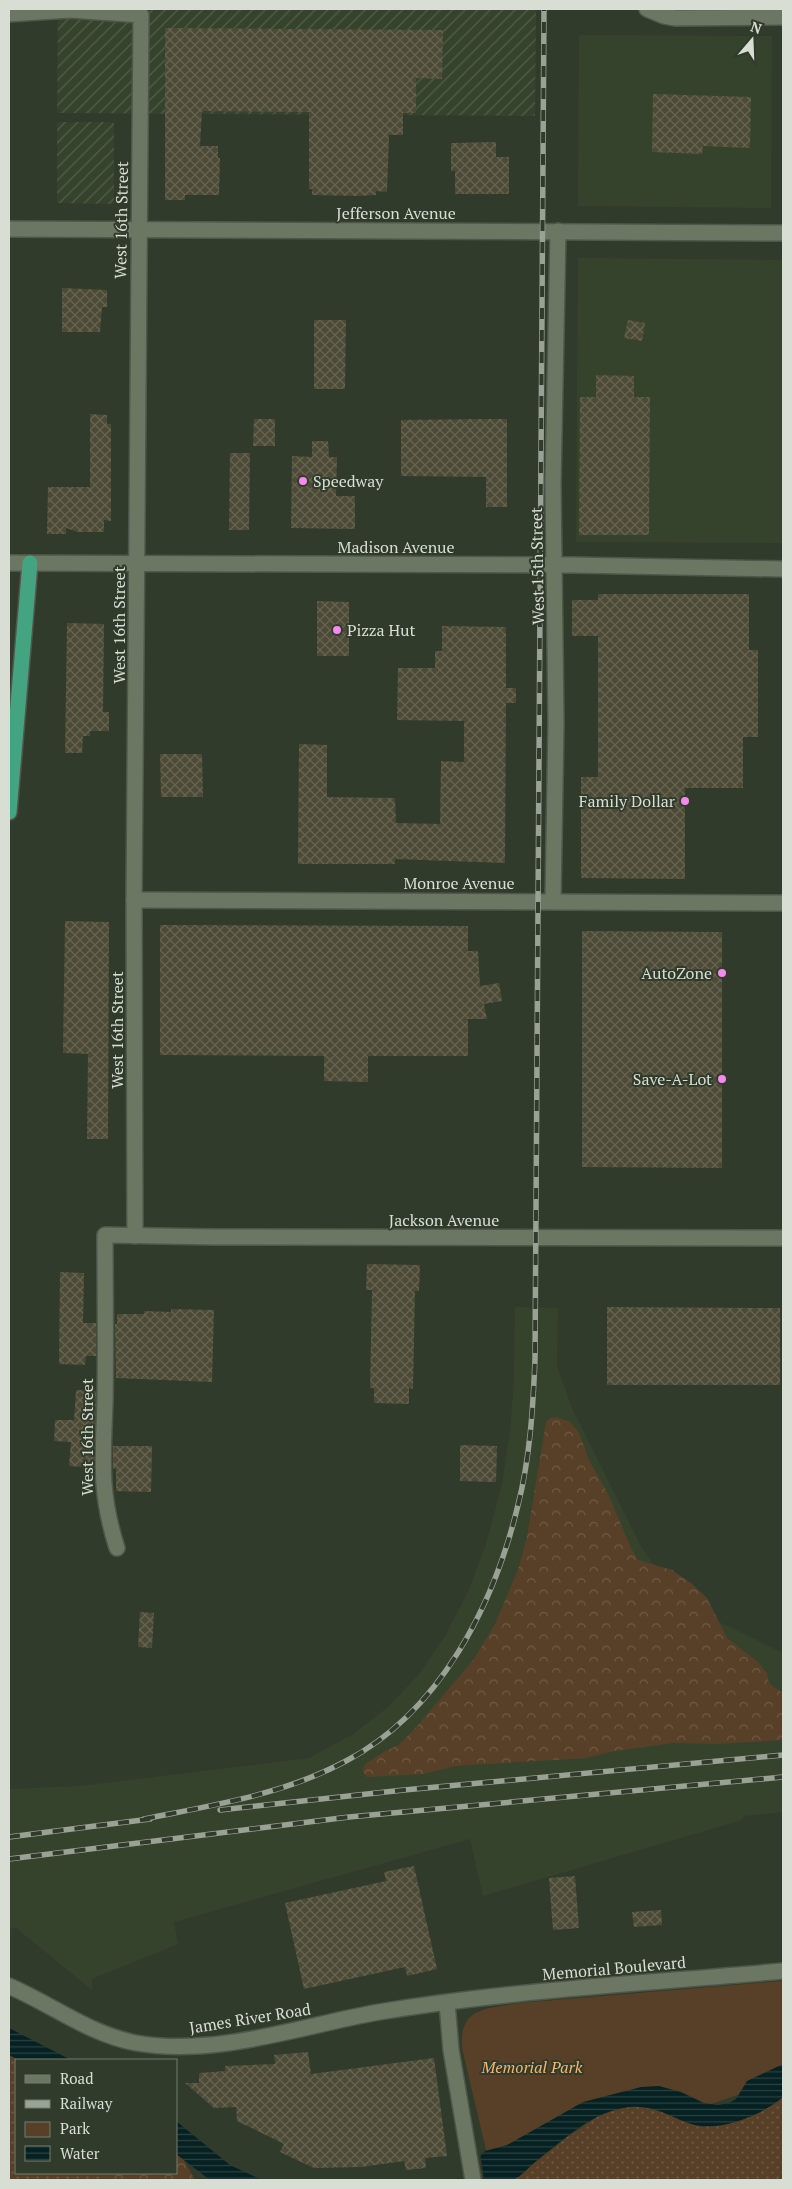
<svg xmlns="http://www.w3.org/2000/svg" width="792" height="2189" font-family="'PT Serif',serif">
  <style>
    .built { fill: #35432c }
    .industrial { fill: url(#industrial-furrows) }
    .grass { fill: url(#grass-dots) }
    .forest { fill: url(#forest-crowns) }
    .green { fill: #574027 }
    .water { fill: url(#water-rules) }
    .pier { fill: #313b2b }
    .building { fill: url(#building-cross-hatch) }
    .lines { fill: none; stroke-linecap: round; stroke-linejoin: round }
    .minor-casing { stroke: #4e5749; stroke-width: 18 }
    .highway-casing { stroke: #4e5749; stroke-width: 18 }
    .minor { stroke: #6b7663; stroke-width: 15 }
    .highway { stroke: #44a481; stroke-width: 15 }
    .rail-casing { stroke: #9aa295; stroke-width: 5.5 }
    .rail { stroke: #313b2b; stroke-width: 4; stroke-dasharray: 11; stroke-linecap: butt }
    .poi-dot { fill: #f689ee; stroke: #313b2b; stroke-width: 2 }
    .labels { text-anchor: middle; stroke-width: 4; stroke-linejoin: round; paint-order: stroke }
    .street-label { font-size: 16px; fill: #d8ded4; stroke: #313b2b }
    .poi-label { font-size: 16px; fill: #d8ded4; stroke: #313b2b; text-anchor: end }
    .park-label { font-size: 16px; font-style: italic; fill: #f4b672; stroke: #313b2b }
  </style>
  <defs>
    <pattern id="industrial-furrows" width="10" height="10" patternUnits="userSpaceOnUse" patternTransform="scale(1.25)"><rect width="10" height="10" fill="#35432c"/><path d="M-1 1l2-2M0 10L10 0M9 11l2-2" fill="none" stroke="#525e4a"/></pattern>
    <pattern id="grass-dots" width="8" height="8" patternUnits="userSpaceOnUse" patternTransform="scale(1.25)"><rect width="8" height="8" fill="#574027"/><path d="M2 2h.1M6 6h.1" fill="none" stroke="#6e5b45" stroke-width="1.8" stroke-linecap="round"/></pattern>
    <pattern id="forest-crowns" width="20" height="18" patternUnits="userSpaceOnUse" patternTransform="scale(1.25)"><rect width="20" height="18" fill="#574027"/><path d="M2 6a3 3 0 1 1 6 0M12 15a3 3 0 1 1 6 0" fill="none" stroke="#6e5b45"/></pattern>
    <pattern id="water-rules" width="6" height="5" patternUnits="userSpaceOnUse" patternTransform="scale(1.25)"><rect width="6" height="5" fill="#062122"/><path d="M0 2.5h6" fill="none" stroke="#2a4141"/></pattern>
    <pattern id="building-cross-hatch" width="8" height="8" patternUnits="userSpaceOnUse" patternTransform="scale(1.25)"><rect width="8" height="8" fill="#4d4a36"/><path d="M0 0l8 8M0 8l8-8" fill="none" stroke="#666452"/></pattern>
  </defs>
  <rect width="100%" height="100%" fill="#313b2b"/>
  <g class="built">
    <polygon points="579,35 772,36 771,208 578,206"/>
    <polygon points="578,258 783,260 783,543 576,542"/>
    <polygon points="515,1307 558,1308 557,1366 572,1408 642,1548 665,1582 715,1620 783,1653 783,1812 744,1816 742,1820 483,1896 470,1839 174,1922 178,1944 92,1979 92,1990 16,1928 9,1929 9,1789 80,1786 309,1758 353,1734 387,1708 419,1674 445,1636 468,1592 486,1544 502,1484 510,1432 514,1378"/>
  </g>
  <g class="industrial">
    <polygon points="58,9 536,9 535,116 57,113"/>
    <polygon points="57,122 114,122 114,204 57,203"/>
  </g>
  <g class="grass">
    <polygon points="9,2055 19,2060 16,2060 16,2173 105,2173 107,2180 9,2180"/>
    <polygon points="783,2097 783,2180 512,2180 566,2138 598,2116 621,2108 639,2105 661,2111 689,2123 732,2123 761,2111"/>
  </g>
  <g class="forest">
    <polygon points="557,1417 570,1422 579,1433 589,1460 608,1494 631,1548 638,1560 672,1570 691,1583 707,1598 727,1638 758,1662 767,1673 768,1680 772,1686 783,1693 783,1740 718,1744 673,1743 615,1751 586,1758 456,1766 423,1774 367,1777 363,1772 364,1765 385,1751 399,1745 418,1725 474,1659 495,1624 518,1570 527,1537 546,1422 550,1418"/>
    <polygon points="176,2154 183,2159 195,2180 107,2180 105,2173 176,2173"/>
  </g>
  <path class="green" d="M783 1981V2080L705 2106 639 2093 490 2167 462 2048C459 2006 487 2009 520 2003Z"/>
  <g class="water">
    <polygon points="9,2028 71,2060 19,2060 9,2055"/>
    <path d="M783 2064V2097C761 2116 716 2134 688 2123 664 2114 650 2103 623 2108 589 2114 561 2142 534 2163 528 2168 521 2177 513 2180 504 2183 469 2180 457 2180L485 2151 507 2145 583 2102 641 2087 659 2086 681 2092 704 2103 718 2105 729 2103 736 2099 747 2081Z"/>
    <polygon points="176,2121 230,2165 262,2180 210,2180 176,2154"/>
  </g>
  <polygon class="pier" points="480,2153 484,2180 460,2180 459,2175"/>
  <g class="building">
    <polygon points="165,28 443,30 442,79 416,78 416,113 403,113 403,135 389,135 387,192 376,191 376,195 359,196 312,195 312,189 309,189 309,112 202,111 200,146 218,146 218,158 220,158 219,195 185,195 185,200 165,200"/>
    <polygon points="653,94 751,97 750,148 703,146 702,154 652,152"/>
    <polygon points="496,142 496,157 509,157 509,194 455,194 455,171 451,171 451,143"/>
    <polygon points="62,288 107,290 107,307 102,307 100,332 62,332"/>
    <polygon points="314,320 346,320 345,389 314,389"/>
    <polygon points="628,320 645,323 642,341 624,338"/>
    <polygon points="596,375 634,376 634,397 650,397 649,535 579,535 580,397 596,397"/>
    <polygon points="90,414 107,415 107,424 111,424 111,521 104,520 104,532 78,532 66,528 66,534 47,534 48,487 90,487"/>
    <polygon points="254,419 275,419 275,446 253,446"/>
    <polygon points="486,419 507,419 507,507 486,507 486,477 401,476 401,420"/>
    <polygon points="312,441 328,441 329,457 337,457 336,496 355,496 355,529 291,528 292,456 312,457"/>
    <polygon points="230,453 250,453 249,530 229,530"/>
    <polygon points="598,594 749,594 749,650 758,650 758,737 743,737 743,788 685,788 685,879 581,878 581,777 598,777 598,636 572,636 572,600 598,600"/>
    <polygon points="317,601 349,602 349,656 317,656"/>
    <polygon points="67,623 104,624 103,712 109,712 109,731 90,731 90,736 83,736 82,753 65,753"/>
    <polygon points="442,626 506,627 506,688 516,688 516,703 506,703 505,863 395,859 395,864 298,864 299,744 327,745 327,797 395,798 396,823 440,824 441,761 464,762 464,721 397,720 398,668 435,668 435,651 442,651"/>
    <polygon points="160,754 202,754 203,797 161,797"/>
    <polygon points="65,921 109,922 108,1139 87,1139 88,1054 63,1053"/>
    <polygon points="160,925 468,926 468,951 478,951 480,986 499,983 502,1001 484,1004 487,1019 468,1019 468,1056 368,1056 368,1082 324,1081 324,1056 160,1055"/>
    <polygon points="582,931 722,932 722,1168 582,1167"/>
    <polygon points="367,1264 420,1265 419,1291 415,1291 413,1389 409,1388 409,1404 374,1403 374,1388 370,1388 372,1290 366,1290"/>
    <polygon points="60,1272 84,1273 83,1323 96,1323 96,1356 86,1356 85,1365 59,1364"/>
    <polygon points="607,1307 780,1308 780,1385 607,1385"/>
    <polygon points="171,1309 214,1310 212,1382 116,1378 115,1324 117,1324 117,1314 144,1314 144,1311 171,1312"/>
    <polygon points="76,1390 96,1391 94,1468 69,1466 71,1442 54,1441 55,1420 74,1420"/>
    <polygon points="460,1445 497,1446 496,1482 460,1481"/>
    <polygon points="113,1446 152,1446 151,1492 116,1491 116,1469 113,1469"/>
    <polygon points="140,1612 154,1613 152,1648 138,1647"/>
    <polygon points="414,1866 437,1969 407,1976 405,1967 304,1989 285,1903 386,1881 384,1872"/>
    <polygon points="575,1876 579,1928 553,1930 549,1878"/>
    <polygon points="661,1910 662,1925 634,1927 632,1912"/>
    <polygon points="308,2052 311,2074 434,2058 447,2156 425,2158 426,2168 406,2170 404,2161 361,2167 314,2168 280,2152 284,2144 237,2121 236,2107 214,2108 185,2083 199,2083 199,2073 225,2071 225,2066 275,2064 274,2055"/>
  </g>
  <g class="lines">
    <defs>
      <g id="minor">
        <polyline points="647,9 664,16 675,18 783,17"/>
        <polyline points="9,14 70,10 141,15 134,900 135,1236"/>
        <polyline points="9,229 783,233"/>
        <polyline points="9,563 573,565 783,569"/>
        <polyline points="134,900 783,903"/>
        <polyline points="553,901 556,723 553,484 558,231"/>
        <path d="M117 1548C99 1492 103 1459 105 1402 106 1346 105 1291 105 1235L215 1237 783 1238"/>
        <path d="M9 1986C51 2004 89 2034 136 2043 217 2057 300 2026 379 2012 513 1990 649 1983 783 1971"/>
        <polyline points="447,2003 451,2050 473,2180"/>
      </g>
      <polyline id="highway" points="9,812 30,563"/>
    </defs>
    <use href="#minor" class="minor-casing"/>
    <use href="#highway" class="highway-casing"/>
    <use href="#minor" class="minor"/>
    <use href="#highway" class="highway"/>
    <defs>
      <g id="rail">
        <polyline points="220,1810 404,1790 783,1755"/>
        <path d="M144 1819C213 1805 283 1795 346 1761 440 1712 494 1605 518 1505 530 1458 533 1408 535 1359L544 9"/>
        <polyline points="9,1837 150,1819"/>
        <polyline points="9,1859 349,1817 783,1777"/>
      </g>
    </defs>
    <use href="#rail" class="rail-casing"/>
    <use href="#rail" class="rail"/>
  </g>
  <g class="poi-dot">
    <circle cx="303" cy="481" r="5"/>
    <circle cx="337" cy="630" r="5"/>
    <circle cx="685" cy="801" r="5"/>
    <circle cx="722" cy="973" r="5"/>
    <circle cx="722" cy="1079" r="5"/>
  </g>
  <g class="labels">
    <g class="street-label">
      <text x="396" y="219">Jefferson Avenue</text>
      <text transform="translate(121 220) rotate(-89)" y="6">West 16th Street</text>
      <text x="396" y="553">Madison Avenue</text>
      <text transform="translate(537 566) rotate(-91)" y="6">West 15th Street</text>
      <text transform="translate(119 625) rotate(-90)" y="6">West 16th Street</text>
      <text x="459" y="889">Monroe Avenue</text>
      <text transform="translate(117 1030) rotate(-90)" y="6">West 16th Street</text>
      <text x="444" y="1226">Jackson Avenue</text>
      <text transform="translate(87 1437) rotate(-90)" y="6">West 16th Street</text>
      <text transform="translate(614 1968) rotate(-5)" y="6">Memorial Boulevard</text>
      <text transform="translate(250 2018) rotate(-9)" y="6">James River Road</text>
    </g>
    <g class="poi-label">
      <text x="313" y="487" text-anchor="start">Speedway</text>
      <text x="347" y="636" text-anchor="start">Pizza Hut</text>
      <text x="675" y="807">Family Dollar</text>
      <text x="712" y="979">AutoZone</text>
      <text x="712" y="1085">Save-A-Lot</text>
    </g>
    <g class="park-label">
      <text x="532" y="2073">Memorial Park</text>
    </g>
  </g>
  <rect width="792" height="2189" fill="none" stroke="#d8ded4" stroke-width="20"/>
  <rect x="15" y="2059" width="162" height="115" fill="#313b2b" stroke="#747c6f"/>
  <rect x="25" y="2075" width="25" height="8" fill="#6b7663" stroke="#747c6f"/>
  <text x="60" y="2084" font-size="15" fill="#d8ded4">Road</text>
  <rect x="25" y="2100" width="25" height="8" fill="#9aa295" stroke="#747c6f"/>
  <text x="60" y="2109" font-size="15" fill="#d8ded4">Railway</text>
  <rect x="25" y="2122" width="25" height="15" fill="#574027" stroke="#747c6f"/>
  <text x="60" y="2134" font-size="15" fill="#d8ded4">Park</text>
  <rect x="25" y="2146" width="25" height="15" fill="url(#water-rules)" stroke="#747c6f"/>
  <text x="60" y="2159" font-size="15" fill="#d8ded4">Water</text>
  <g transform="translate(752 40) rotate(19)" stroke="#313b2b" stroke-width="4" paint-order="stroke">
  <path d="M0-4L9 19L0 12L-9 19Z" fill="#d8ded4"/>
  <text y="-8" font-size="14" font-weight="bold" text-anchor="middle" fill="#d8ded4">N</text>
  </g>
</svg>
